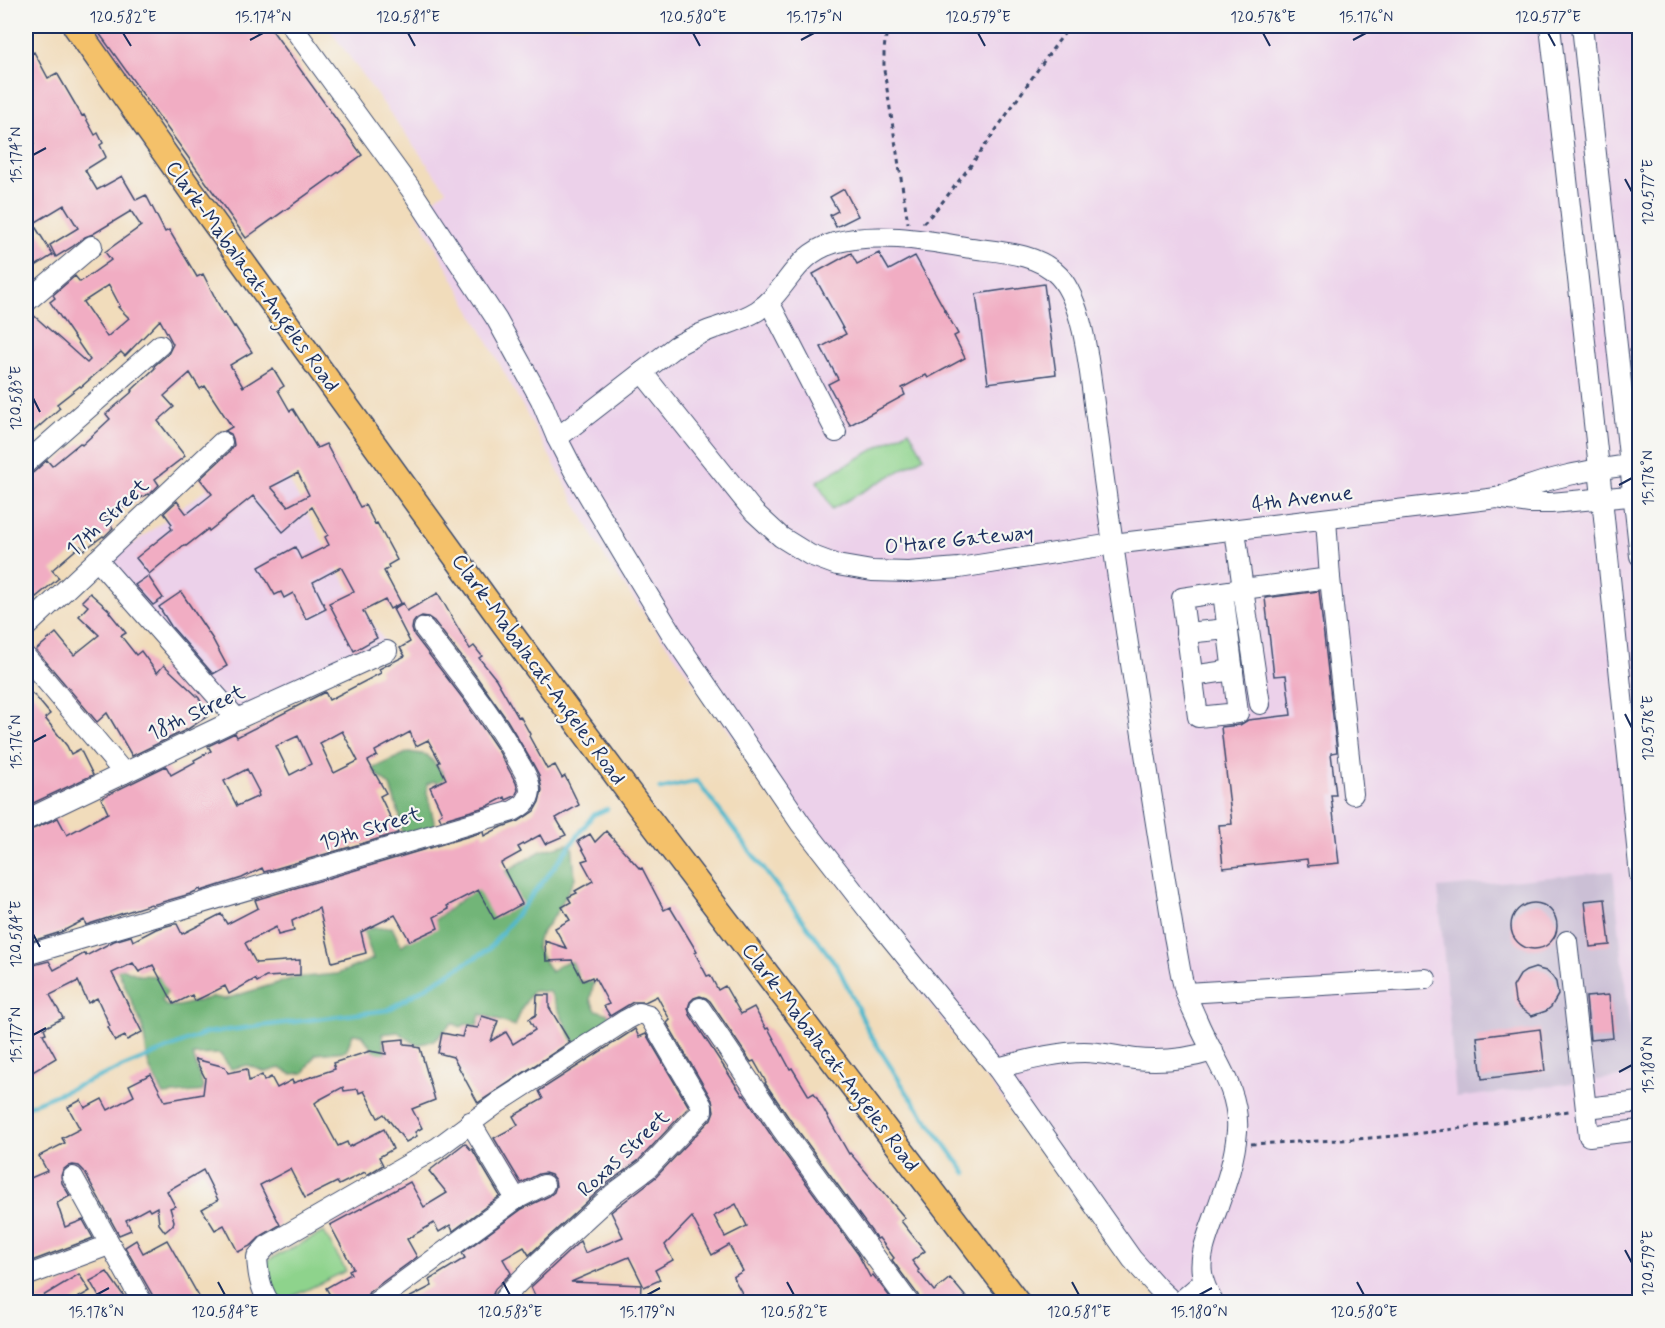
<svg xmlns="http://www.w3.org/2000/svg" width="1665" height="1328" font-family="Mynerve,sans-serif">
  <style>
    .built { fill: #ecd1ea }
    .industrial { fill: #cbbfd5 }
    .green { fill: #8ed38c; stroke: #548175; stroke-width: 1.5 }
    .forest { fill: #72b578; stroke: #46726b; stroke-width: 1.5 }
    .lines { fill: none; stroke-linecap: round; stroke-linejoin: round }
    .stream { stroke: #4fb8cc; stroke-width: 4.5 }
    .building { fill: #f1adc3; fill-rule: evenodd }
    .minor-casing { stroke: #3b496c; stroke-width: 22 }
    .major-casing { stroke: #3b496c; stroke-width: 27 }
    .path { stroke: #3b496c; stroke-width: 3; stroke-dasharray: 4.5 4.5; stroke-linecap: butt }
    .minor { stroke: #fff; stroke-width: 20 }
    .major { stroke: #f4c16a; stroke-width: 24 }
    .ticks { fill: none; stroke: #1b2f5e; stroke-width: 2 }
    .labels { text-anchor: middle; stroke-width: 4.5; stroke-linejoin: round; paint-order: stroke }
    .street-label { font-size: 21px; fill: #1b2f5e; stroke: #f6f6f2 }
    .neatline { fill: none; stroke: #1b2f5e; stroke-width: 2 }
    .ticks-label { font-size: 15px; text-anchor: middle; fill: #1b2f5e }
  </style>
  <rect width="100%" height="100%" fill="#f6f6f2"/>
  <filter id="ink" filterUnits="userSpaceOnUse"><feTurbulence type="fractalNoise" baseFrequency=".0167" numOctaves="2"/><feDisplacementMap in="SourceGraphic" scale="12" xChannelSelector="R" yChannelSelector="G"/><feConvolveMatrix kernelMatrix="1 2 1 2 8 2 1 2 1" color-interpolation-filters="sRGB"/></filter>
  <filter id="wash" filterUnits="userSpaceOnUse"><feTurbulence type="fractalNoise" baseFrequency=".008" numOctaves="4" result="noise"/><feDisplacementMap in="SourceGraphic" scale="24" xChannelSelector="R" yChannelSelector="G"/><feGaussianBlur stdDeviation="1.35" result="paint"/><feColorMatrix in="noise" values="0 0 0 0 0 0 0 0 0 0 0 0 0 0 0 0 0 1.4 0 .05"/><feComposite in="paint" operator="in"/></filter>
  <g filter="url(#wash)">
    <rect width="100%" height="100%" fill="#f1dcbb"/>
    <g class="built">
      <polygon points="327,26 1639,26 1639,1302 1168,1302 1125,1262 835,878 608,563 417,212 446,190"/>
      <polygon points="269,443 338,570 387,645 227,718 103,566"/>
    </g>
    <polygon class="industrial" points="1613,871 1635,1075 1456,1098 1438,888"/>
    <g class="green">
      <polygon points="909,430 924,457 832,509 817,481"/>
      <polygon points="324,1232 346,1271 281,1302 277,1302 258,1265"/>
    </g>
    <g class="forest">
      <polygon points="409,752 427,755 446,776 446,785 434,781 427,784 427,793 435,825 403,840 400,817 390,786 371,769"/>
      <path d="M572 843 575 878 558 910 539 937 536 947 551 972C558 965 562 962 573 962L579 981 594 982 590 1000 596 1010 620 1018 577 1049 550 992 533 991 523 1006 515 1026 480 1014 477 1026 466 1024 461 1027 452 1023 435 1040 417 1045 398 1032 382 1034 385 1051 384 1068 370 1063 373 1050 362 1035 353 1034 346 1051 316 1054 304 1073 291 1074 280 1068 265 1072 248 1065 231 1069 220 1054 193 1055 204 1091 164 1095 149 1067 142 1025 116 966 139 975 160 976 170 981 167 992 162 1001 166 1006H179L213 997 225 999 294 978 337 974 373 959 363 929 392 927 401 946 475 889 541 851Z"/>
    </g>
    <g class="lines">
      <g class="stream">
        <polyline points="660,789 697,781 838,967 870,1034 908,1094 966,1173"/>
        <polyline points="26,1107 206,1033 388,1010 488,950 546,878 593,815 607,809"/>
      </g>
    </g>
    <g id="blocks">
      <g class="building">
        <polygon points="94,26 269,26 362,155 246,238"/>
        <path d="M34 52 48 78 57 73 82 116 84 115 95 135 98 133 103 143 100 145 106 157 85 170 97 190 122 176 136 200 146 195 165 232 169 230 197 277 203 274 223 313 225 312 234 327 235 326 252 352 230 365 243 387 273 368 284 386 278 390 290 411 293 409 317 448 326 444 360 507 365 505 375 524 377 523 397 560 388 565 389 568 384 571 401 603 390 609 385 600 363 611 377 638 354 651 329 603 354 591 341 567 313 582 326 609 306 619 293 593 284 598 281 592 275 595 259 567 295 547 301 559 329 545 325 537 328 535 312 507 283 532 253 496 209 531 208 529 186 546 184 545 149 574 136 558 172 529 170 526 172 524 164 513 177 501 186 513H188L212 494 200 479 230 451 234 445 233 439 231 434 225 431 232 427 205 386 200 389 190 373 164 396 174 407 158 421 185 456 155 479 159 485 149 495 148 494 105 517 113 528 104 537 103 536 84 550 80 546 52 570 59 578 36 597 33 595 26 602V477L34 472 47 460 52 466 80 443 82 445 110 419 106 414 133 391 132 390 155 368 154 366 168 354 173 344 160 320 125 356 121 352 81 387 80 386 57 404 60 408 26 438V314L31 313 87 363 90 360 50 302 55 298 53 295 75 276 80 282 111 260 105 252 141 226 131 211 93 234 85 237 72 247 56 257 50 245 78 228 64 205 36 222 26 205V149L34 144 26 130V56ZM109 285 120 306 118 307 129 318 107 337 83 302ZM298 473 309 495 288 506 271 487Z"/>
        <polygon points="844,189 858,216 836,227 830,215 838,211 830,197"/>
        <polygon points="26,212 53,255 26,272"/>
        <polygon points="851,253 857,264 879,253 889,270 915,256 958,334 954,336 965,358 928,378 926,375 902,388 905,395 850,425 828,384 838,379 821,347 846,334 813,274"/>
        <polygon points="1044,284 1056,374 988,383 976,294"/>
        <polygon points="148,576 163,598 153,605 135,585"/>
        <polygon points="1319,591 1337,752 1331,753 1336,795 1331,795 1339,863 1308,866 1307,859 1223,868 1219,825 1232,824 1221,727 1240,725 1248,720 1291,715 1286,675 1274,676 1265,598"/>
        <polygon points="181,592 212,638 227,666 213,674 171,626 159,607"/>
        <polygon points="90,593 110,611 109,612 126,633 121,636 136,655 141,651 157,673 164,665 199,698 208,716 188,729 132,756 107,713 97,722 36,650 56,633 74,655 99,635 79,616 88,606 82,601"/>
        <path d="M438 593 470 649 474 646 482 656 479 658 496 679 518 717 520 716 530 734 529 736 547 769 555 765 562 778 565 776 579 805 556 818 566 835 545 844 540 835 518 847 521 852 501 863 522 904 494 919 478 890 447 906 449 909 434 917 438 928 410 941 395 915 361 932 366 953 332 962 319 908 292 921 294 931 278 935 276 927 245 943 256 963 300 960V975L266 977 257 982 255 979 229 994 225 986 195 1001 192 995 174 1004 153 965 139 972 133 963 112 973 142 1032 127 1040 125 1036 115 1041 108 1027 110 1026 97 998 88 1003 78 981 50 995 63 1018 44 1028 46 1033 43 1034 56 1058 26 1076V967L49 961 54 970 85 953 86 956 114 941 131 936 133 941 156 929 174 924H177L182 934 221 914 227 924 258 908 255 900 483 832 484 836 499 828 519 821 534 811 539 802 542 790 539 775 532 762 507 720 471 669 434 621 428 617 422 616 416 619 413 623 412 629 414 635 464 700 498 750 516 783 518 790 515 796 506 800 505 797 488 806 441 820 439 815 442 813 430 787 446 779 438 763 440 762 428 740 416 746 410 732 375 751 377 756 368 761 386 793 380 796 398 833 264 872 262 868 242 878 201 891 200 889 190 894 152 905 151 904 86 925 84 920 61 932 26 943V832L58 818 67 835 108 813 101 798 166 766 171 775 195 762 194 760 211 751 208 746 235 733 237 737 325 692 329 700 381 673 379 669 405 656 400 648 410 642 393 609 403 603 407 611ZM342 731 358 761 334 773 320 743ZM298 736 311 764 290 775 276 746ZM247 769 259 792 258 793 259 796 237 806 224 781Z"/>
        <polygon points="26,689 36,697 50,714 45,718 67,746 71,754 80,749 93,775 31,804 26,794"/>
        <path d="M606 831 640 869 642 868 664 910 670 907 697 952 695 953 707 976 710 975 718 990 725 986 741 1014 754 1007 766 1029 768 1028 790 1069 792 1068 809 1096 814 1093 849 1154 850 1153 905 1218 901 1221 925 1251 912 1261 919 1270 918 1271 934 1291 950 1278 970 1302H920L918 1295 892 1260 894 1258 879 1238 877 1239 791 1121 765 1083 766 1082 754 1061 751 1062 710 1001 706 998 700 996 694 998 690 1002 688 1008 690 1015 743 1096 744 1095 771 1135 858 1254 870 1277 873 1275 894 1302H726L742 1293 733 1277 743 1271 729 1245 712 1255 692 1217 665 1245 673 1260 655 1270 660 1280 644 1287 629 1257 571 1282 641 1285 640 1302H538L531 1287 580 1241 585 1253 623 1237 611 1212 656 1177 711 1119 714 1111 712 1100 667 1023 670 1020 657 996 645 1002H633L610 1016 604 1006 609 1004 595 978 593 980 592 977 583 981 572 960 546 961 545 941 566 948 555 928 570 920 562 907 571 902 568 897 577 893 575 891 593 881 582 861 588 859 578 841 590 834 595 842ZM736 1204 747 1226 725 1237 714 1216Z"/>
        <polygon points="1605,899 1610,945 1590,947 1585,901"/>
        <circle cx="1534" cy="926" r="23"/>
        <polygon points="1535,968 1546,971 1552,976 1556,982 1558,995 1551,1007 1546,1011 1532,1016 1519,1007 1515,1001 1513,987 1520,975 1526,971"/>
        <polygon points="537,995 549,995 549,1007 570,1042 478,1103 453,1057 438,1053 442,1033 462,1037 465,1026 478,1028 482,1016 498,1021 491,1041 506,1032 513,1044 535,1030 529,1019 536,1015"/>
        <polygon points="1609,995 1613,1038 1590,1040 1586,997"/>
        <polygon points="635,1029 639,1037 646,1034 689,1107 639,1160 605,1185 529,1255 524,1247 503,1259 511,1273 495,1289 490,1302 483,1302 480,1296 469,1302 401,1302 432,1286 429,1280 465,1258 462,1253 522,1209 549,1196 554,1192 556,1186 555,1180 551,1175 545,1173 539,1174 521,1183 494,1138 518,1125 513,1116 543,1099 539,1091"/>
        <polygon points="1540,1029 1545,1071 1482,1079 1477,1037"/>
        <polygon points="404,1039 404,1044 415,1045 415,1047 420,1048 435,1100 412,1109 422,1128 415,1132 417,1136 406,1142 384,1114 378,1118 364,1091 359,1093 358,1089 344,1091 343,1087 319,1100 315,1103 338,1146 347,1142 349,1147 384,1129 393,1149 379,1157 383,1165 367,1175 365,1172 339,1185 337,1182 305,1198 290,1169 260,1185 280,1225 261,1236 252,1245 238,1252 224,1225 215,1230 202,1209 218,1200 203,1170 167,1191 175,1206 170,1208 174,1221 173,1225 165,1232 159,1224 157,1207 150,1211 148,1208 126,1220 131,1230 119,1235 84,1171 79,1166 73,1165 68,1166 63,1170 61,1176 62,1183 70,1196 57,1203 65,1227 83,1220 93,1238 29,1262 26,1251 26,1202 30,1200 26,1188 26,1180 47,1171 39,1156 65,1143 62,1138 80,1129 68,1107 81,1100 85,1108 102,1099 108,1110 134,1096 129,1085 151,1074 165,1101 203,1094 205,1078 195,1059 225,1067 228,1073 247,1069 249,1081 262,1075 264,1081 271,1077 277,1088 292,1080 293,1083 335,1069 333,1063 370,1051 386,1054 384,1041"/>
        <polygon points="465,1143 471,1150 472,1149 500,1196 453,1231 450,1225 439,1232 434,1223 407,1239 417,1257 369,1292 364,1301 361,1302 334,1302 326,1288 351,1274 349,1270 353,1268 330,1225 410,1182 424,1207 447,1193 429,1171"/>
        <polygon points="136,1240 143,1253 167,1240 202,1302 154,1302 153,1296 125,1247"/>
        <polygon points="107,1272 128,1302 102,1302 90,1281"/>
        <polygon points="79,1274 90,1291 71,1302 33,1302"/>
      </g>
    </g>
  </g>
  <g filter="url(#ink)">
    <use href="#blocks" fill-opacity="0" stroke="#3b496c" stroke-width="1.5"/>
    <g class="lines">
      <defs>
        <g id="minor">
          <polyline points="292,26 410,188 497,320 541,400 557,438 574,471 625,557 673,636 801,824 872,915 997,1068 1132,1259 1158,1288 1173,1302"/>
          <polyline points="1550,26 1599,468 1640,876"/>
          <polyline points="1582,26 1640,556"/>
          <polyline points="26,302 92,246"/>
          <polyline points="769,302 836,432"/>
          <polyline points="642,372 754,512 781,537 810,555 837,565 872,571 908,572 959,568 1113,544 1497,498 1530,503 1551,503 1640,495"/>
          <path d="M557 438 676 346C689 339 702 332 716 328 730 323 744 319 757 311 788 291 793 255 834 243 876 231 929 241 971 248 999 252 1038 253 1059 276 1086 306 1090 379 1096 418 1101 460 1107 502 1113 544 1132 675 1153 805 1174 936 1178 955 1180 976 1186 994 1189 1003 1193 1011 1197 1020 1212 1057 1240 1088 1237 1131 1235 1160 1225 1187 1215 1215 1209 1233 1199 1254 1202 1273 1203 1284 1208 1293 1213 1302"/>
          <polyline points="26,463 160,345"/>
          <path d="M1497 498C1547 477 1586 470 1640 464"/>
          <polyline points="1326,519 1330,578 1353,794"/>
          <polyline points="1235,530 1243,589 1330,578"/>
          <polyline points="97,560 237,719"/>
          <polyline points="1223,592 1238,713 1198,717 1182,598 1243,589 1260,704"/>
          <polyline points="26,627 222,442"/>
          <polyline points="1186,633 1228,629"/>
          <polyline points="26,657 124,773"/>
          <polyline points="1192,676 1233,670"/>
          <polyline points="26,820 237,719 387,651"/>
          <polyline points="1567,941 1589,1136 1640,1130"/>
          <path d="M26 955 513 811C522 806 529 802 530 791 530 780 523 770 518 761 492 714 457 671 424 628"/>
          <polyline points="1186,993 1426,979"/>
          <polyline points="700,1008 781,1128 908,1302"/>
          <path d="M997 1068C1025 1061 1055 1052 1084 1052 1102 1052 1118 1057 1135 1059 1162 1062 1187 1059 1213 1051"/>
          <polyline points="1586,1108 1640,1102"/>
          <polyline points="470,1122 516,1199"/>
          <polyline points="73,1177 142,1302"/>
          <polyline points="26,1276 109,1245"/>
          <path d="M269 1302C260 1288 258 1273 257 1257L267 1246 437 1148 499 1102 626 1020 639 1013 649 1016 702 1106V1111L647 1169 613 1194 541 1260 514 1287 502 1302"/>
          <polyline points="376,1302 516,1199 544,1185"/>
          <polyline points="1180,1302 1203,1282"/>
        </g>
        <polyline id="major" points="75,26 192,192 504,624 639,806 1017,1302"/>
      </defs>
      <use href="#minor" class="minor-casing"/>
      <use href="#major" class="major-casing"/>
      <g class="path">
        <path d="M890 26C883 39 884 55 884 70L908 223"/>
        <path d="M923 223C940 207 953 188 968 169 1003 122 1034 72 1070 26"/>
        <path d="M1251 1144C1291 1142 1330 1141 1370 1138 1437 1133 1503 1122 1569 1111"/>
      </g>
      <use href="#minor" class="minor"/>
      <use href="#major" class="major"/>
    </g>
  </g>
  <path class="ticks" d="M123 33 131 46M408 33 415 46M693 33 700 46M978 33 985 46M1263 33 1270 46M1548 33 1555 46M250 40 263 33M801 40 814 33M1353 40 1366 33M33 155 46 148M1625 179 1632 192M33 398 40 412M1619 485 1632 478M1625 714 1632 728M33 742 46 735M33 934 40 947M33 1035 46 1028M1619 1072 1632 1065M1625 1250 1632 1263M218 1282 225 1295M503 1282 510 1295M787 1282 794 1295M1072 1282 1079 1295M1357 1282 1364 1295M96 1295 109 1288M647 1295 660 1288M1199 1295 1212 1288"/>
  <g class="labels">
    <g class="street-label">
      <text transform="translate(253 276) rotate(54)" y="7">Clark-Mabalacat-Angeles Road</text>
      <text transform="translate(1302 498) rotate(-7)" y="7">4th Avenue</text>
      <text transform="translate(107 517) rotate(-43)" y="7">17th Street</text>
      <text transform="translate(959 539) rotate(-6)" y="7">O'Hare Gateway</text>
      <text transform="translate(539 669) rotate(54)" y="7">Clark-Mabalacat-Angeles Road</text>
      <text transform="translate(196 712) rotate(-25)" y="7">18th Street</text>
      <text transform="translate(370 828) rotate(-17)" y="7">19th Street</text>
      <text transform="translate(831 1057) rotate(53)" y="7">Clark-Mabalacat-Angeles Road</text>
      <text transform="translate(623 1153) rotate(-43)" y="7">Roxas Street</text>
    </g>
  </g>
  <rect width="1665" height="1328" fill="none" stroke="#f6f6f2" stroke-width="66"/>
  <rect x="33" y="33" width="1599" height="1262" class="neatline"/>
  <g class="ticks-label">
    <text x="123" y="22">120.582°E</text>
    <text x="263" y="22">15.174°N</text>
    <text x="408" y="22">120.581°E</text>
    <text x="693" y="22">120.580°E</text>
    <text x="814" y="22">15.175°N</text>
    <text x="978" y="22">120.579°E</text>
    <text x="1263" y="22">120.578°E</text>
    <text x="1366" y="22">15.176°N</text>
    <text x="1548" y="22">120.577°E</text>
    <text transform="translate(16 155) rotate(-90)" y="5">15.174°N</text>
    <text transform="translate(1648 192) rotate(-90)" y="5">120.577°E</text>
    <text transform="translate(16 398) rotate(-90)" y="5">120.583°E</text>
    <text transform="translate(1648 478) rotate(-90)" y="5">15.178°N</text>
    <text transform="translate(1648 728) rotate(-90)" y="5">120.578°E</text>
    <text transform="translate(16 742) rotate(-90)" y="5">15.176°N</text>
    <text transform="translate(16 934) rotate(-90)" y="5">120.584°E</text>
    <text transform="translate(16 1035) rotate(-90)" y="5">15.177°N</text>
    <text transform="translate(1648 1065) rotate(-90)" y="5">15.180°N</text>
    <text transform="translate(1648 1263) rotate(-90)" y="5">120.579°E</text>
    <text x="96" y="1317">15.178°N</text>
    <text x="225" y="1317">120.584°E</text>
    <text x="510" y="1317">120.583°E</text>
    <text x="647" y="1317">15.179°N</text>
    <text x="794" y="1317">120.582°E</text>
    <text x="1079" y="1317">120.581°E</text>
    <text x="1199" y="1317">15.180°N</text>
    <text x="1364" y="1317">120.580°E</text>
  </g>
</svg>
